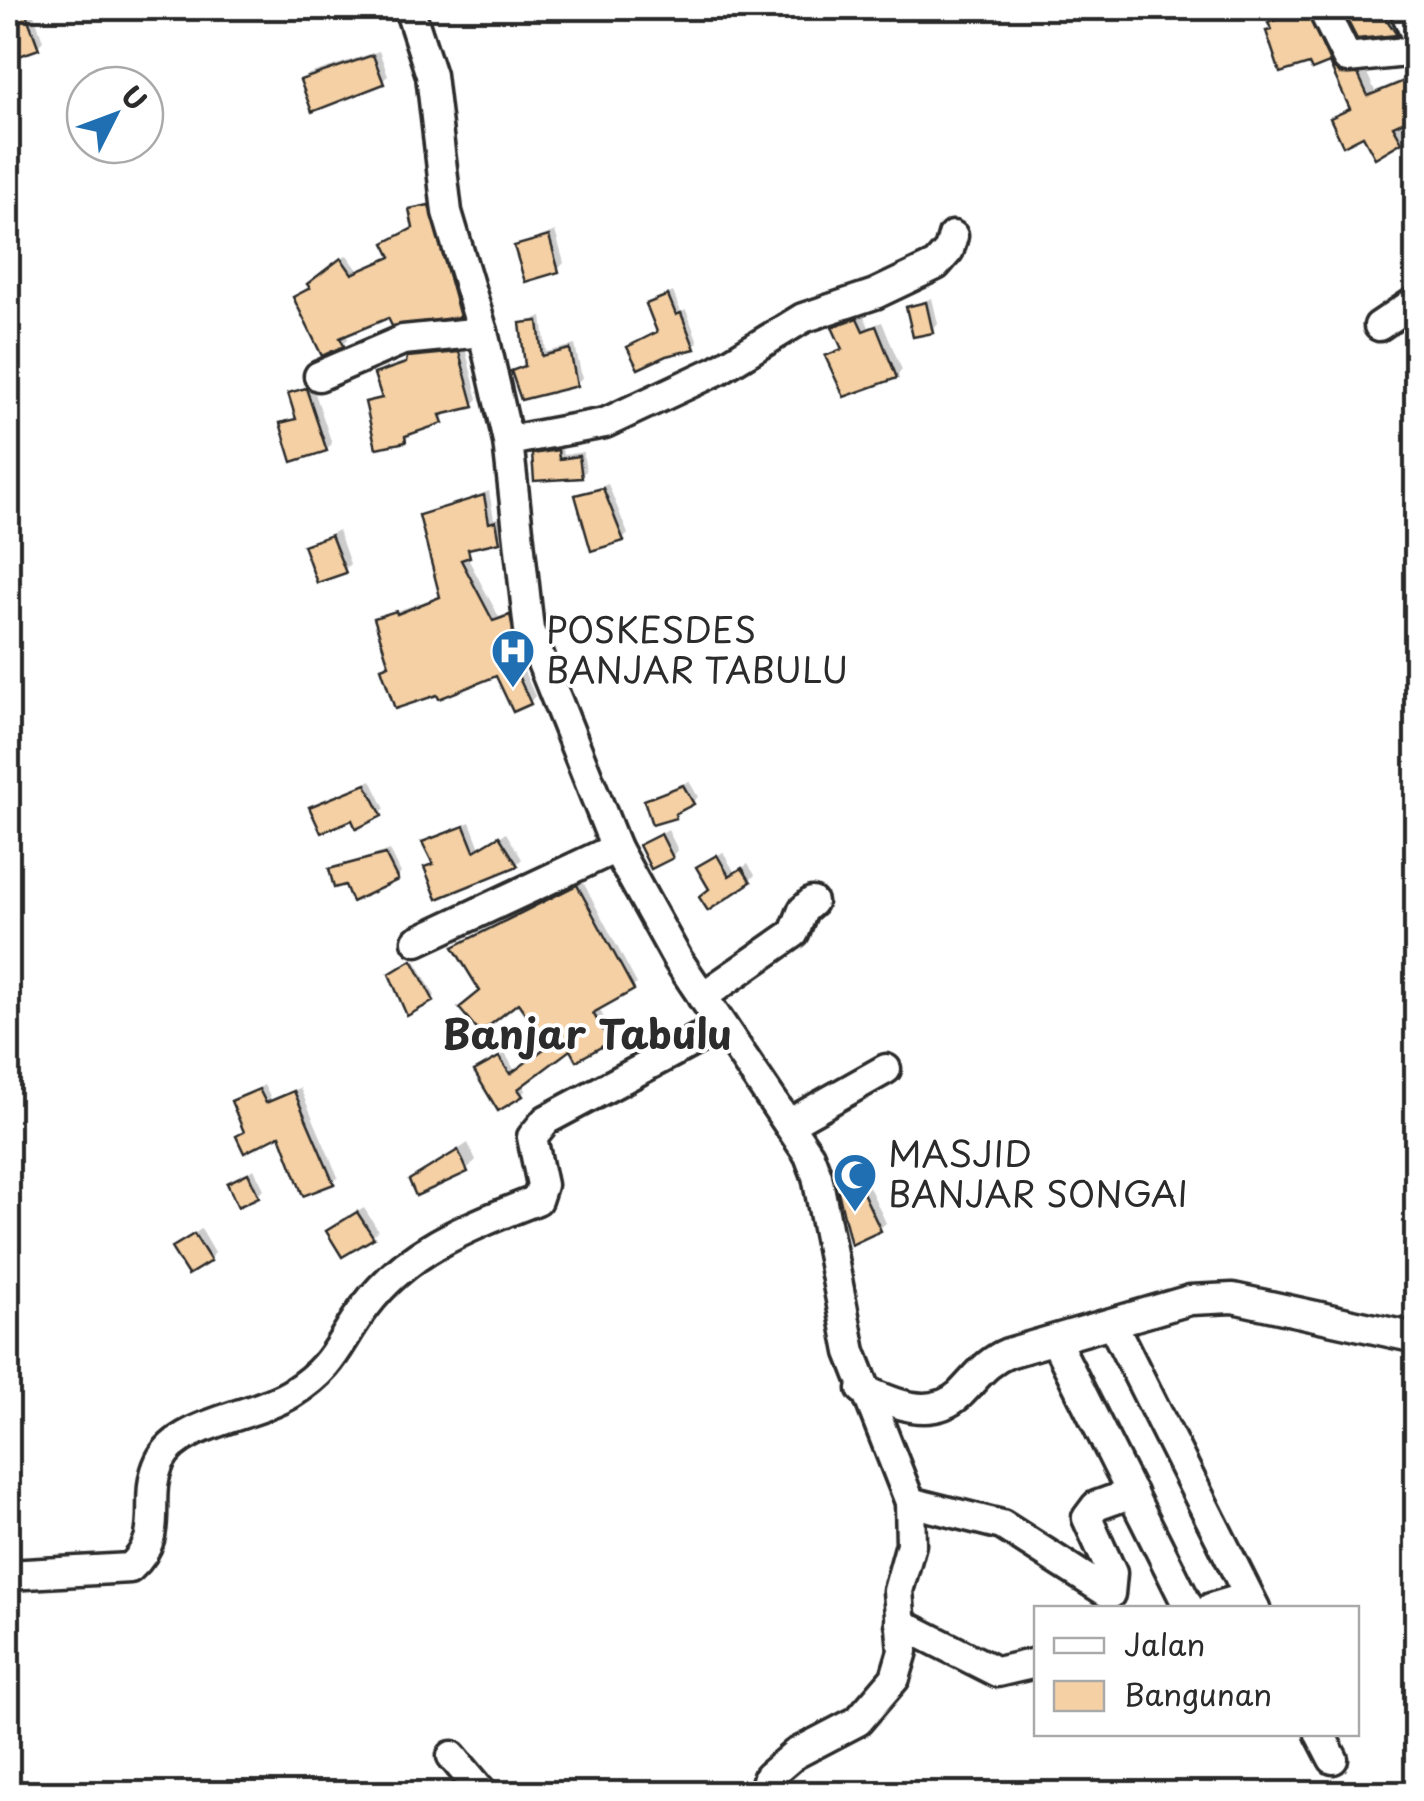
<svg xmlns="http://www.w3.org/2000/svg" width="1424" height="1801" font-family="'Playpen Sans',sans-serif">
  <style>
    .shadow { fill: #0003 }
    .building { fill: #f4d0a4; stroke: #2b2b2b; stroke-width: 2.5 }
    .lines { fill: none; stroke-linecap: round; stroke-linejoin: round }
    .minor-casing { stroke: #2b2b2b; stroke-width: 35 }
    .minor { stroke: #fff; stroke-width: 28 }
    .labels { text-anchor: middle; stroke-width: 8; stroke-linejoin: round; paint-order: stroke }
    .poi-label { font-size: 35px; fill: #2b2b2b; stroke: #fff; text-anchor: start }
    .quarter-label { font-size: 40px; font-weight: bold; fill: #2b2b2b; stroke: #fff }
  </style>
  <rect width="100%" height="100%" fill="#fff"/>
  <filter id="ink" filterUnits="userSpaceOnUse"><feTurbulence type="fractalNoise" baseFrequency=".01" numOctaves="2"/><feDisplacementMap in="SourceGraphic" scale="20" xChannelSelector="R" yChannelSelector="G"/><feConvolveMatrix kernelMatrix="1 2 1 2 8 2 1 2 1" color-interpolation-filters="sRGB"/></filter>
  <g filter="url(#ink)">
    <g class="shadow">
      <polygon points="8,8 32,8 43,41 37,47 12,56"/>
      <polygon points="1264,8 1312,8 1365,69 1375,91 1416,74 1416,113 1400,120 1407,134 1401,140 1364,133 1333,119 1352,107 1331,60 1313,67 1269,32 1273,28"/>
      <polygon points="1344,8 1394,8 1402,27 1396,33 1359,37"/>
      <polygon points="379,51 388,75 382,82 303,80 309,74"/>
      <polygon points="434,201 464,309 459,314 389,314 345,333 348,339 343,344 296,297 347,255 358,270 393,255 387,243 416,226 412,210"/>
      <polygon points="555,231 564,263 558,269 517,247"/>
      <polygon points="673,292 681,312 686,310 698,342 694,347 630,348 659,330 649,304"/>
      <polygon points="932,298 938,324 932,331 908,308"/>
      <polygon points="863,314 869,327 882,322 902,370 896,376 828,357 844,347 835,327"/>
      <polygon points="542,316 546,352 575,345 582,378 576,383 514,372 527,364 523,324"/>
      <polygon points="465,348 478,399 472,405 446,411 441,421 405,439 368,403 384,395 377,375 382,369 409,360 416,352"/>
      <polygon points="312,384 332,444 326,449 283,424 297,416 291,394"/>
      <polygon points="562,447 563,455 583,452 586,471 581,475 535,455"/>
      <polygon points="608,484 628,534 623,539 577,496"/>
      <polygon points="489,491 494,519 501,517 505,534 473,546 466,555 499,617 515,611 523,645 515,651 535,696 530,702 498,673 384,668 390,662 377,618 442,595 422,516"/>
      <polygon points="338,530 350,564 344,570 306,546"/>
      <polygon points="371,780 385,809 380,814 353,817 312,808"/>
      <polygon points="689,781 698,797 675,816 647,800"/>
      <polygon points="470,822 480,848 506,833 522,859 517,864 427,868 433,863 425,843"/>
      <polygon points="668,830 678,850 672,856 642,845"/>
      <polygon points="390,850 401,873 396,878 332,870"/>
      <polygon points="723,852 735,873 748,864 755,875 750,880 712,888 700,867"/>
      <polygon points="583,882 637,984 598,1007 614,1035 609,1040 577,1058 571,1047 522,1083 526,1090 521,1095 482,1067 505,1053 515,1071 551,1046 519,999 483,991 456,947"/>
      <polygon points="415,960 435,996 408,1012 394,972"/>
      <polygon points="264,1085 271,1099 300,1088 338,1177 333,1182 281,1132 239,1137 244,1131 234,1102"/>
      <polygon points="468,1143 476,1160 466,1170 412,1181"/>
      <polygon points="254,1169 264,1189 257,1195 230,1184"/>
      <polygon points="865,1178 886,1223 879,1229 841,1192"/>
      <polygon points="364,1208 378,1230 372,1236 335,1226"/>
      <polygon points="201,1229 215,1253 209,1259 174,1248"/>
    </g>
    <g class="building">
      <polygon points="8,8 24,8 39,49 8,60"/>
      <polygon points="1305,8 1332,67 1340,74 1358,74 1368,96 1416,76 1416,116 1393,126 1402,142 1375,158 1363,136 1343,146 1330,118 1350,109 1329,63 1312,70 1309,64 1280,73 1266,31 1272,30 1268,23"/>
      <polygon points="1341,8 1379,8 1397,35 1357,39"/>
      <polygon points="373,55 384,84 312,112 300,80"/>
      <polygon points="429,205 460,317 392,326 388,318 340,338 344,346 322,356 293,297 310,288 307,284 341,258 352,274 391,257 384,243 413,228 409,209"/>
      <polygon points="549,236 559,272 525,282 514,246"/>
      <polygon points="668,295 676,315 681,313 695,349 666,356 638,369 627,347 657,332 646,304"/>
      <polygon points="926,302 933,333 913,337 906,307"/>
      <polygon points="857,318 863,331 876,326 897,378 844,397 825,356 842,349 832,327"/>
      <polygon points="538,321 542,356 570,349 577,386 521,400 511,371 525,366 520,323"/>
      <polygon points="459,352 474,407 440,415 443,423 405,436 406,442 376,448 365,402 382,398 374,374 406,363 407,357"/>
      <polygon points="306,388 327,451 292,462 280,423 296,419 288,393"/>
      <polygon points="558,450 559,459 579,456 582,478 534,481 532,454"/>
      <polygon points="603,488 624,541 591,551 575,495"/>
      <polygon points="484,495 489,523 496,521 500,542 468,549 470,557 461,560 493,621 510,615 519,652 509,656 531,704 513,712 496,676 439,699 437,695 395,709 381,668 389,665 374,618 396,611 397,614 440,597 419,515"/>
      <polygon points="331,535 346,573 317,583 303,545"/>
      <polygon points="366,784 382,816 356,829 352,820 321,833 309,807"/>
      <polygon points="683,785 694,804 675,814 676,818 652,825 644,800"/>
      <polygon points="464,826 474,851 499,836 518,866 437,899 424,867 433,864 422,842"/>
      <polygon points="661,834 673,858 651,869 639,845"/>
      <polygon points="385,854 398,880 352,902 345,885 334,888 329,869"/>
      <polygon points="717,855 729,876 742,868 751,882 708,911 699,897 709,889 696,867"/>
      <polygon points="577,885 634,990 593,1013 610,1042 576,1061 570,1050 518,1089 523,1096 498,1111 474,1071 499,1057 510,1074 548,1046 518,1003 480,1033 459,1008 480,991 453,947"/>
      <polygon points="412,960 434,1001 407,1016 389,974"/>
      <polygon points="259,1089 266,1103 294,1091 334,1184 303,1196 280,1135 244,1153 236,1136 244,1132 231,1101"/>
      <polygon points="458,1150 468,1172 416,1196 409,1180"/>
      <polygon points="248,1173 259,1197 238,1207 227,1183"/>
      <polygon points="858,1182 881,1231 851,1245 838,1191"/>
      <polygon points="357,1212 374,1238 342,1257 326,1231"/>
      <polygon points="194,1234 211,1261 188,1275 171,1248"/>
    </g>
    <g class="lines">
      <defs>
        <g id="minor">
          <polyline points="409,8 431,75 447,212 483,332"/>
          <polyline points="1322,8 1347,58 1416,51"/>
          <polyline points="1404,8 1416,35"/>
          <polyline points="1379,326 1416,301"/>
          <polyline points="319,376 403,340 483,332 508,441 605,423 718,370 803,318 875,294 936,265 949,250 953,236"/>
          <polyline points="508,441 529,630 616,848"/>
          <polyline points="417,941 616,848 678,960 809,1155 817,1176 851,1352 910,1502 911,1544 898,1591 903,1651 895,1678 858,1721 795,1754 768,1777 763,1794"/>
          <polyline points="702,997 794,933 803,910 812,902"/>
          <polyline points="790,1123 886,1069"/>
          <polyline points="1113,1325 1255,1608"/>
          <polyline points="1055,1340 1189,1608"/>
          <path d="M862 1389C892 1403 931 1421 960 1394 977 1377 986 1362 1008 1353L1190 1300 1233 1298 1416 1338"/>
          <polyline points="910,1502 1002,1525 1110,1594 1112,1573 1087,1518 1096,1506 1132,1493"/>
          <path d="M8 1575 130 1568C168 1534 141 1500 160 1461 179 1422 254 1417 292 1393 336 1365 337 1344 365 1307 409 1248 471 1226 537 1200L542 1185 532 1137 546 1120 720 1027"/>
          <polyline points="1211,1608 1248,1597"/>
          <polyline points="900,1623 997,1672 1036,1663"/>
          <polyline points="1320,1734 1333,1759"/>
          <polyline points="452,1756 484,1794"/>
        </g>
      </defs>
      <use href="#minor" class="minor-casing"/>
      <use href="#minor" class="minor"/>
    </g>
  </g>
  <defs>
    <symbol id="hospital-pin" viewBox="-11 -11 22 30"><path d="M0 17L-7.5 6A9.5 9.5 0 1 1 7.5 6Z" fill="#1f6fb2" stroke="#fff"/><path d="M-5-5h3v3.5h4V-5h3V5h-3V1.5h-4V5h-3Z" fill="#fff"/></symbol>
    <symbol id="mosque-pin" viewBox="-11 -11 22 30"><path d="M0 17L-7.5 6A9.5 9.5 0 1 1 7.5 6Z" fill="#1f6fb2" stroke="#fff"/><path d="M3.5-4.9A6 6 0 1 0 3.5 4.9A5 5 0 1 1 3.5-4.9Z" fill="#fff"/></symbol>
  </defs>
  <g fill-rule="evenodd">
    <use href="#hospital-pin" x="488" y="626" width="50" height="68"/>
    <use href="#mosque-pin" x="830" y="1150" width="50" height="68"/>
  </g>
  <g class="labels">
    <g class="poi-label">
      <text x="546" y="643">POSKESDES<tspan x="546" dy="40">BANJAR TABULU</tspan></text>
      <text x="888" y="1167">MASJID<tspan x="888" dy="40">BANJAR SONGAI</tspan></text>
    </g>
    <g class="quarter-label">
      <text x="587" y="1049">Banjar Tabulu</text>
    </g>
  </g>
  <rect width="1424" height="1801" fill="none" stroke="#fff" stroke-width="40"/>
  <rect x="20" y="20" width="1384" height="1761" fill="none" stroke="#2b2b2b" stroke-width="4" filter="url(#ink)"/>
  <rect x="1034" y="1606" width="325" height="130" fill="#ffffff" stroke="#aaaaaa" stroke-width="2.5"/>
  <rect x="1054" y="1638" width="50" height="15" fill="#ffffff" stroke="#aaaaaa" stroke-width="2.5"/>
  <text x="1124" y="1656" font-size="30" fill="#2b2b2b">Jalan</text>
  <rect x="1054" y="1681" width="50" height="30" fill="#f4d0a4" stroke="#aaaaaa" stroke-width="2.5"/>
  <text x="1124" y="1706" font-size="30" fill="#2b2b2b">Bangunan</text>
  <g transform="translate(115 115) rotate(48)"><circle r="48" fill="#ffffff" stroke="#aaaaaa" stroke-width="2.5"/>
  <path d="M0-8L18 38L0 25L-18 38Z" fill="#1f6fb2"/>
  <text y="-15" font-size="28" font-weight="bold" text-anchor="middle" fill="#2b2b2b">U</text>
  </g>
</svg>
